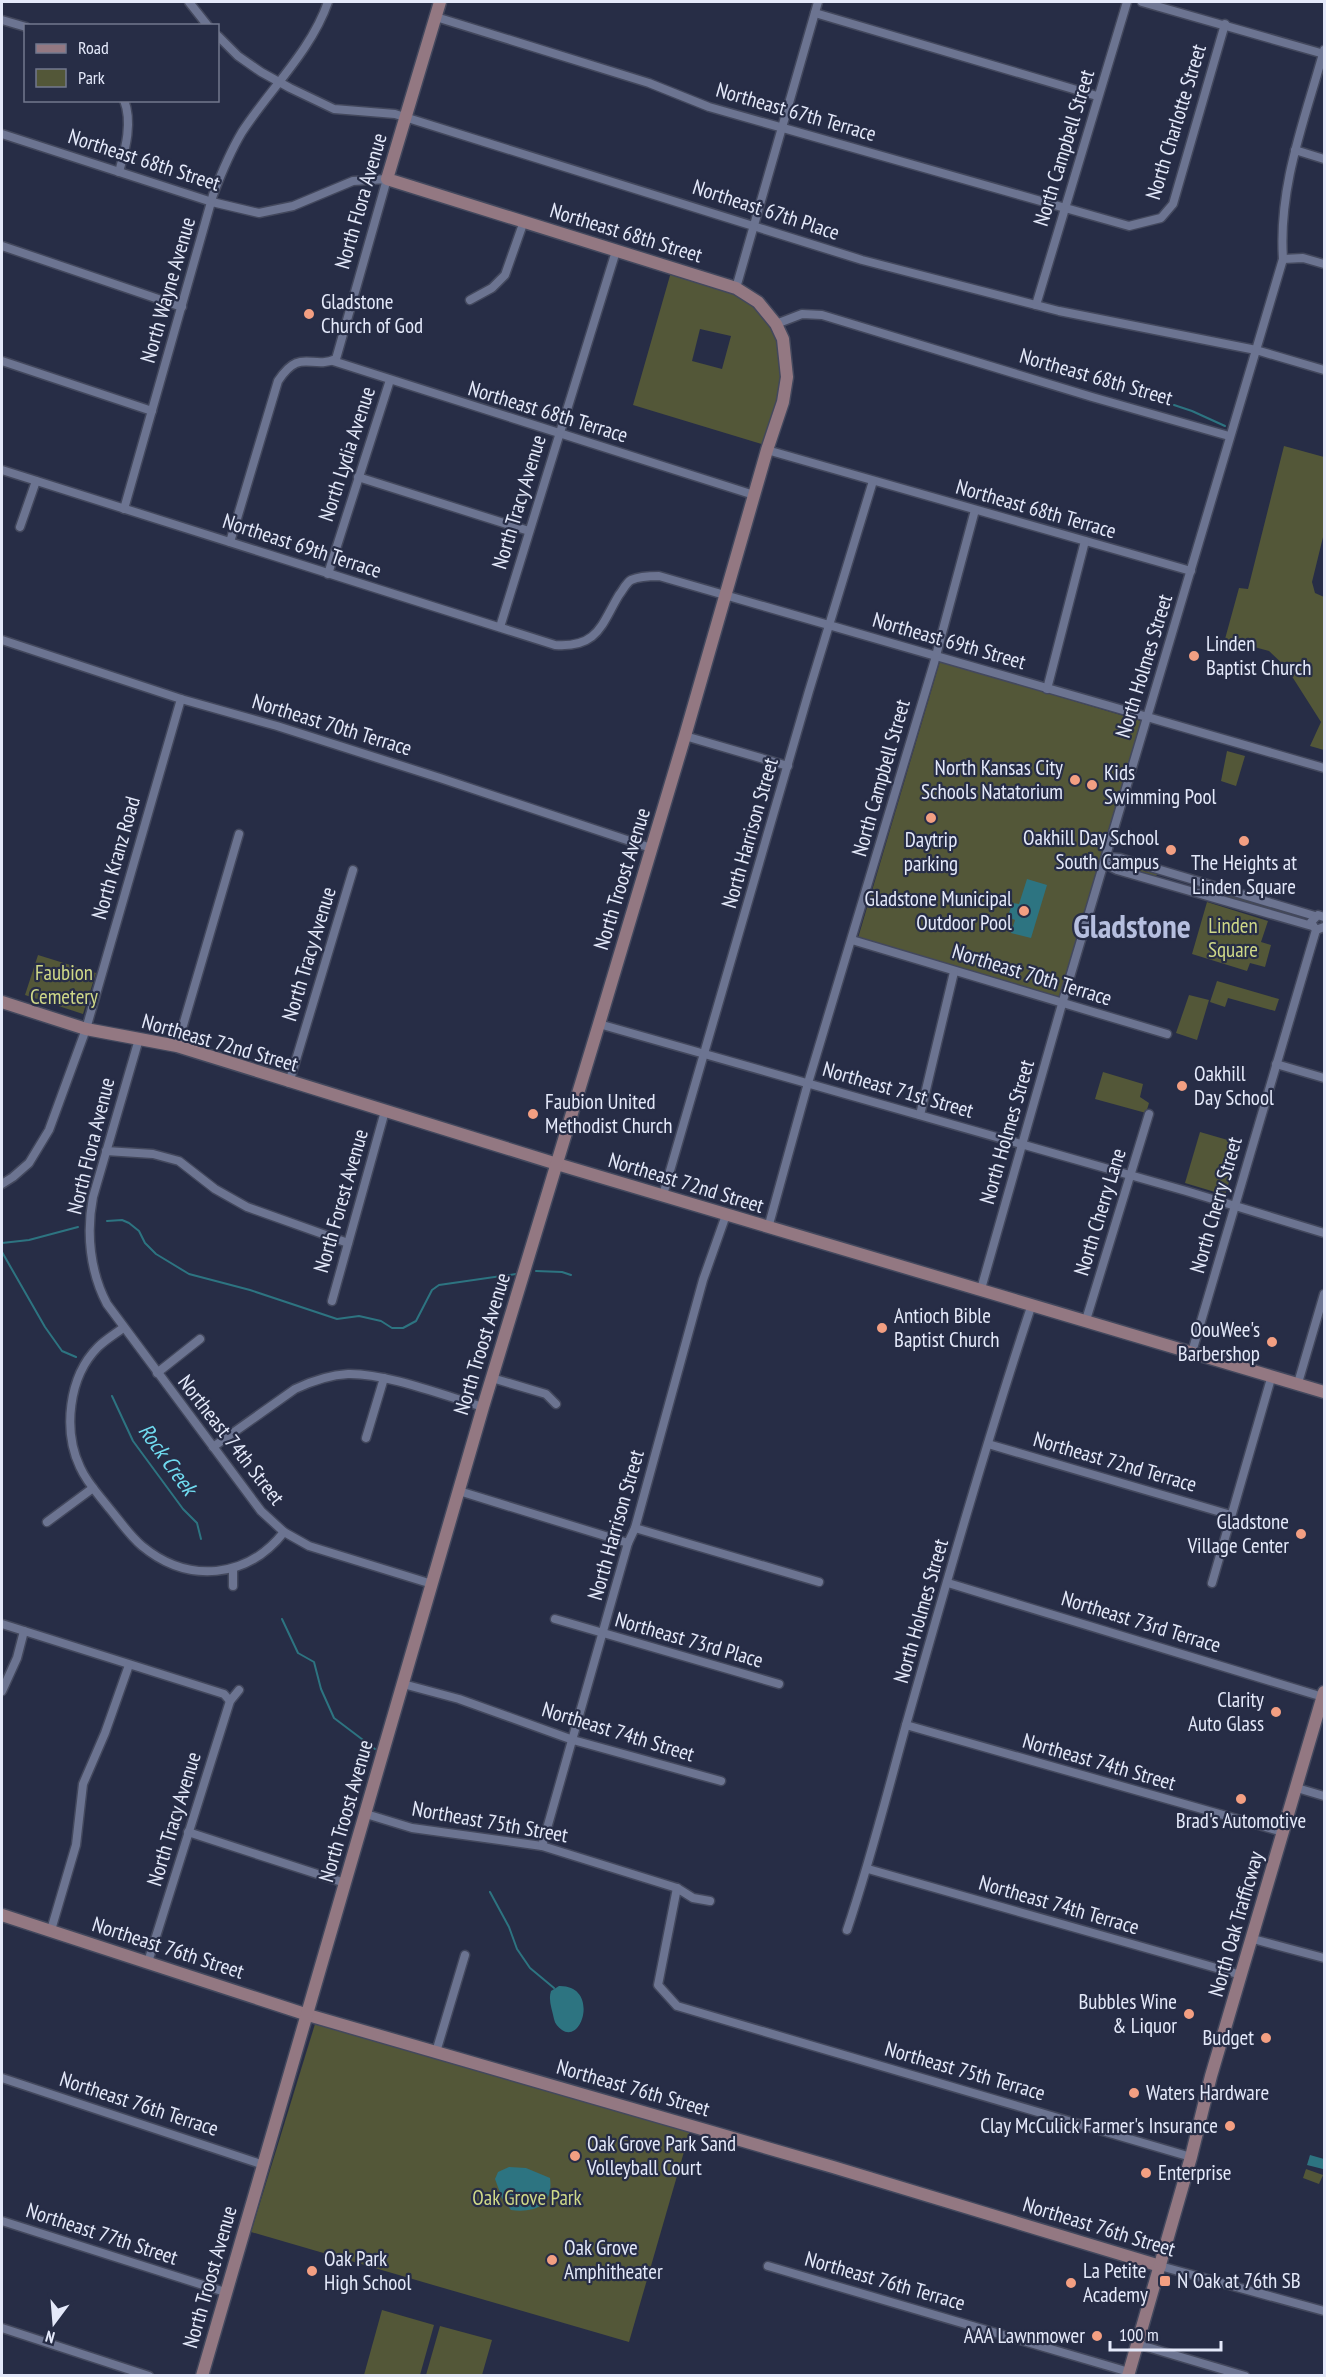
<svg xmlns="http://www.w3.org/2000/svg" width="1326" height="2377" font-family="'PT Sans Narrow',sans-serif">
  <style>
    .green { fill: #535738; fill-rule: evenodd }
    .water { fill: #2d7481 }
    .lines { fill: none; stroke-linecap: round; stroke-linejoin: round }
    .stream { stroke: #2d7481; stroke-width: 2 }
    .street-casing { stroke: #43485d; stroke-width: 11 }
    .secondary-casing { stroke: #43485d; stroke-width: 15 }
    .street { stroke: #6c7491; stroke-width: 8 }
    .secondary { stroke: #937882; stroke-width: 12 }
    .poi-dot { fill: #f39f82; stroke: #272d46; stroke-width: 2 }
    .labels { text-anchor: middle; stroke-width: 4.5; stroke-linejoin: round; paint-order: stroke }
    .street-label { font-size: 21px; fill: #e4e9fa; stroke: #272d46 }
    .poi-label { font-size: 21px; fill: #e4e9fa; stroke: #272d46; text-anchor: start }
    .park-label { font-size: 21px; fill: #cfd888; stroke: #272d46 }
    .water-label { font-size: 22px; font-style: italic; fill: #70dbf0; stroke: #272d46 }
    .town-label { font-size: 33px; font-weight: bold; fill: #b6bfdf; stroke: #272d46 }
  </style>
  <rect width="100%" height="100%" fill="#272d46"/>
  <g class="green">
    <path d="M671 272C693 280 716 285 737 294 748 299 756 309 764 318 795 358 777 402 765 445L633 405ZM700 329 731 336 722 369 692 361Z"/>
    <polygon points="1284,446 1324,457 1324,533 1312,582 1315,593 1324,597 1324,750 1310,746 1321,722 1286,667 1269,651 1225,639 1239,588 1248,589"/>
    <polygon points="940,661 1141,721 1059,997 858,938"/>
    <polygon points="1227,751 1245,756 1236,786 1221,781"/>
    <polygon points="1121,862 1157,873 1157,875 1154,877 1119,867"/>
    <polygon points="1211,889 1304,917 1305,919 1303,920 1210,893"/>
    <polygon points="1207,902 1268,921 1261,942 1271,945 1265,967 1250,963 1247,971 1192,954"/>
    <polygon points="38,955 96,973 83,1014 25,995"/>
    <polygon points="1217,981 1279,999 1275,1011 1228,998 1225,1007 1210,1002"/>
    <polygon points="1189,995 1209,1000 1197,1040 1176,1033"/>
    <polygon points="1103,1072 1143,1084 1140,1097 1149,1103 1146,1113 1095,1099"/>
    <polygon points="1200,1132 1238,1143 1240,1146 1225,1195 1185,1183"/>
    <polygon points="315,2024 690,2131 629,2342 251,2232"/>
    <polygon points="1306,2169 1323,2175 1319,2184 1303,2178"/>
    <polygon points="382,2310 434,2325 420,2375 364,2375"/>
    <polygon points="440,2326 492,2340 482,2375 426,2375"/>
  </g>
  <g class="water">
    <polygon points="1027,879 1047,885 1031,938 1011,933 1015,920 1008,917 1012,903 1019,904"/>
    <path d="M559 1986C599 1985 583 2044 562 2030 558 2027 555 2024 554 2019 552 2009 548 2000 551 1991Z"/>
    <polygon points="1310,2155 1324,2159 1323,2169 1307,2165"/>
    <path d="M509 2167 526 2168 550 2178C554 2206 534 2213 511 2210L502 2198 495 2179 498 2172Z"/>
  </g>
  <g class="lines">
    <g class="stream">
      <polyline points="1174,405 1192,411 1225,426"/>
      <polyline points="107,1221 122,1220 129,1223 139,1231 145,1243 156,1254 189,1274 250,1290 337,1319 359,1316 381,1321 392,1328 403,1328 416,1321 432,1290 439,1285 516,1274"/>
      <polyline points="2,1243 29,1240 78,1227"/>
      <polyline points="2,1252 45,1327 62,1351 76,1357"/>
      <polyline points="536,1271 562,1272 571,1275"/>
      <polyline points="112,1396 133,1441 183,1509 197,1523 201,1539"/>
      <polyline points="282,1619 298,1653 314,1662 321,1689 334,1718 375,1749"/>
      <polyline points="490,1892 509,1927 517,1949 530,1968 554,1988"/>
    </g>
    <defs>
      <g id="street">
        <polyline points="189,2 208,26"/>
        <polyline points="1142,2 1324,54"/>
        <polyline points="815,13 1097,96"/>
        <polyline points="436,17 649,83 709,107 1129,226 1161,218 1173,204 1225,24"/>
        <polyline points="2,20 26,27"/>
        <polyline points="218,36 238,56 261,72 290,88 334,109 395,114 862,260 1059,311 1256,350 1324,370"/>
        <path d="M2 134 212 202 259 213 293 206 353 181 387 179 336 359C311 370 300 347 278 381L230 542"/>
        <polyline points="1295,150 1324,159"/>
        <path d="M119 172C125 150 133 123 124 100"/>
        <polyline points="2,246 182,307"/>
        <polyline points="1283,259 1303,258 1324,264"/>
        <polyline points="736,288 818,2"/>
        <polyline points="470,300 492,288 505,275 524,221"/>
        <polyline points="1036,305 1127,2"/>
        <polyline points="776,324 802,314 822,315 1092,397 1229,436"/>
        <polyline points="2,361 152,411"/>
        <polyline points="333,361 754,495"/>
        <polyline points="767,450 1191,571"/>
        <path d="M2 470 555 645C598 648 601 625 619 595 623 590 626 583 631 580 640 576 650 576 659 576L1324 768"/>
        <polyline points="358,477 529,531"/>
        <path d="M124 509 213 195C221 174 230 152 242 132 270 89 311 51 328 2"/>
        <polyline points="20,527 36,481"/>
        <polyline points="328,574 390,380"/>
        <polyline points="500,627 616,251"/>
        <polyline points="2,640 181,699 277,726 440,778 651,848"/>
        <polyline points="1047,689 1085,541"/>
        <polyline points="685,736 788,766"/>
        <polyline points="1107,857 1120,858 1315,916"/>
        <polyline points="1105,864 1117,870 1312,926"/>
        <polyline points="1324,917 1318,915 1311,922 1316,930 1324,927"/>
        <polyline points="852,940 1167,1034"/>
        <polyline points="599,1024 1186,1191 1324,1233"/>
        <path d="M139 1039 93 1197C86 1233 90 1272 107 1304L261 1511 284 1532 309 1546 432 1584"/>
        <polyline points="177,1046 239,834"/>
        <polyline points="1276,1064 1324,1078"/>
        <polyline points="289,1083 353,870"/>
        <polyline points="920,1115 954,972"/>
        <polyline points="106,1151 153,1154 179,1161 215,1189 247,1207 348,1243"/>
        <polyline points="2,1184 13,1177 29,1163 49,1130 86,1029 181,699"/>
        <polyline points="663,1195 809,691 873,481"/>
        <polyline points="768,1228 808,1083 934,663 975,510"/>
        <path d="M981 1289 1062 1004 1283 259C1278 186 1305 119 1324 50"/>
        <polyline points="332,1301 385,1111"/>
        <polyline points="1086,1320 1149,1114"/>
        <path d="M123 1328C115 1334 105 1340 98 1347 68 1377 63 1431 80 1467 87 1483 99 1495 109 1508 120 1521 129 1535 142 1546 188 1584 247 1579 284 1532"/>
        <polyline points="1192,1352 1316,930"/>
        <polyline points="157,1373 200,1339"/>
        <polyline points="492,1378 546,1394 556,1404"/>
        <polyline points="1298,1383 1324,1294"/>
        <polyline points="366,1438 384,1378"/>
        <polyline points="988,1444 1231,1515"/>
        <path d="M213 1447 295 1389C312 1381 329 1375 348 1374 386 1373 445 1396 483 1407"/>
        <polyline points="459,1491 628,1543"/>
        <polyline points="47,1522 93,1488"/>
        <polyline points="635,1528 819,1582"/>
        <polyline points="233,1569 233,1586"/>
        <polyline points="948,1583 1323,1697"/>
        <polyline points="1212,1583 1272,1375"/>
        <polyline points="555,1619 779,1684"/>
        <polyline points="2,1624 224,1694 230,1701"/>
        <polyline points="403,1684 459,1699 573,1740 721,1781"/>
        <polyline points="2,1691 17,1658 24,1631"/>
        <polyline points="906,1725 1283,1832"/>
        <polyline points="1297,1788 1324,1796"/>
        <polyline points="366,1814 412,1828 542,1846 677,1888 693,1898 710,1901"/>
        <polyline points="188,1832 345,1883"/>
        <polyline points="542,1846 628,1543 635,1528 703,1280 726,1215"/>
        <polyline points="868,1869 1241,1975"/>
        <polyline points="677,1888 658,1985 677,2006 1191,2157"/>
        <polyline points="51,1930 76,1845 83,1784 105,1733 129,1665"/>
        <path d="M847 1930C870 1862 887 1794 906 1725 946 1584 986 1443 1032 1304"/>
        <polyline points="1253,1939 1324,1958"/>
        <polyline points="148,1962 230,1701 239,1690"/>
        <polyline points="436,2052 465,1955"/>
        <polyline points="2,2078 264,2165"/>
        <polyline points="2,2221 225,2292"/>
        <polyline points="768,2266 1129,2372"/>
        <polyline points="1160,2266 1324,2311"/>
        <polyline points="2,2328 149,2376"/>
        <polyline points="1137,2344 1245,2376"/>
      </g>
      <g id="secondary">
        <polyline points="2,1002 86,1029 177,1046 557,1164 1324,1392"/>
        <polyline points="2,1915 308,2015 833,2167 1160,2266"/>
        <polyline points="202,2376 483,1407 599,1024 685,736 767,450 783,402 787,377 783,339 776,324 758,302 736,288 387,179 440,2"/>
        <polyline points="1128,2376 1191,2157 1211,2076 1324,1692"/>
      </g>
    </defs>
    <use href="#street" class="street-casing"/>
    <use href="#secondary" class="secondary-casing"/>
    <use href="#street" class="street"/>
    <use href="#secondary" class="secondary"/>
  </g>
  <g class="poi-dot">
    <circle cx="309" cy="314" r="6"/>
    <circle cx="1194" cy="656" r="6"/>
    <circle cx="1075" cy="780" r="6"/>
    <circle cx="1092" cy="785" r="6"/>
    <circle cx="931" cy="818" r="6"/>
    <circle cx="1244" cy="841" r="6"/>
    <circle cx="1171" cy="850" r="6"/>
    <circle cx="1024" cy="911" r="6"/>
    <circle cx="1182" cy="1086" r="6"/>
    <circle cx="533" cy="1114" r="6"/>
    <circle cx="882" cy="1328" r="6"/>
    <circle cx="1272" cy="1342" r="6"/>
    <circle cx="1301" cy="1534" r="6"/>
    <circle cx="1276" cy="1712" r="6"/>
    <circle cx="1241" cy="1799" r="6"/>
    <circle cx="1189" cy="2014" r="6"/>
    <circle cx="1266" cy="2038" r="6"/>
    <circle cx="1134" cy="2093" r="6"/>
    <circle cx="1230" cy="2126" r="6"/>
    <circle cx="575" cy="2156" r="6"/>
    <circle cx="1146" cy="2173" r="6"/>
    <circle cx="552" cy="2260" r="6"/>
    <circle cx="312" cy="2271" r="6"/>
    <rect x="1159" y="2275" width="12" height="12" rx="3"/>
    <circle cx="1071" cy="2283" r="6"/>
    <circle cx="1097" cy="2336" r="6"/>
  </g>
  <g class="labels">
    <g class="street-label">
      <text transform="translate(796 112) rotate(16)" y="7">Northeast 67th Terrace</text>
      <text transform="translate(1176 122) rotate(-73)" y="7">North Charlotte Street</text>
      <text transform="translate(1064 148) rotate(-73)" y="7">North Campbell Street</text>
      <text transform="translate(144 160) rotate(18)" y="7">Northeast 68th Street</text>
      <text transform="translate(361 201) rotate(-74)" y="7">North Flora Avenue</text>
      <text transform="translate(766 210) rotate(18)" y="7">Northeast 67th Place</text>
      <text transform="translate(626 233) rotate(17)" y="7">Northeast 68th Street</text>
      <text transform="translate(168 290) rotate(-74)" y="7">North Wayne Avenue</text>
      <text transform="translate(1096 377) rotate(16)" y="7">Northeast 68th Street</text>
      <text transform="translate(548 412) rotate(17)" y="7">Northeast 68th Terrace</text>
      <text transform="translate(347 454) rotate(-72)" y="7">North Lydia Avenue</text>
      <text transform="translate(519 502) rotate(-73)" y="7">North Tracy Avenue</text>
      <text transform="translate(1036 509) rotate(16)" y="7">Northeast 68th Terrace</text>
      <text transform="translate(302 546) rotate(18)" y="7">Northeast 69th Terrace</text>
      <text transform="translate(949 641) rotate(16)" y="7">Northeast 69th Street</text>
      <text transform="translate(1144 666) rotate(-73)" y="7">North Holmes Street</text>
      <text transform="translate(332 725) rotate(17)" y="7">Northeast 70th Terrace</text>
      <text transform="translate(881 778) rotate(-74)" y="7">North Campbell Street</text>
      <text transform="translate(750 833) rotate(-74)" y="7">North Harrison Street</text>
      <text transform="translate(116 858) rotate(-74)" y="7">North Kranz Road</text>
      <text transform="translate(622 879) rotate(-73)" y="7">North Troost Avenue</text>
      <text transform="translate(309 954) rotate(-73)" y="7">North Tracy Avenue</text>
      <text transform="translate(1032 975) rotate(17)" y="7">Northeast 70th Terrace</text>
      <text transform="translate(220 1043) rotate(16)" y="7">Northeast 72nd Street</text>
      <text transform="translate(898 1090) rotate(16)" y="7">Northeast 71st Street</text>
      <text transform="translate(1007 1132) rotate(-74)" y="7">North Holmes Street</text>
      <text transform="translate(91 1146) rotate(-76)" y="7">North Flora Avenue</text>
      <text transform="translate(686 1183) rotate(17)" y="7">Northeast 72nd Street</text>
      <text transform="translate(341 1201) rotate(-74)" y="7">North Forest Avenue</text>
      <text transform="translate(1216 1205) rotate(-74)" y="7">North Cherry Street</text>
      <text transform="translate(1100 1212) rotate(-73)" y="7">North Cherry Lane</text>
      <text transform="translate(482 1344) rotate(-73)" y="7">North Troost Avenue</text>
      <text transform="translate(231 1440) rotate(52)" y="7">Northeast 74th Street</text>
      <text transform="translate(1115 1462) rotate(16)" y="7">Northeast 72nd Terrace</text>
      <text transform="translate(616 1525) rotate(-74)" y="7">North Harrison Street</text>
      <text transform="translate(921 1611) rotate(-74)" y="7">North Holmes Street</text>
      <text transform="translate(1141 1622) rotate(17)" y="7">Northeast 73rd Terrace</text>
      <text transform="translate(689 1640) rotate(16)" y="7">Northeast 73rd Place</text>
      <text transform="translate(618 1732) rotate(17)" y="7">Northeast 74th Street</text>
      <text transform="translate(1099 1762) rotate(16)" y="7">Northeast 74th Street</text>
      <text transform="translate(346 1811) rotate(-74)" y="7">North Troost Avenue</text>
      <text transform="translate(174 1819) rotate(-73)" y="7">North Tracy Avenue</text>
      <text transform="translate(490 1822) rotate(10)" y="7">Northeast 75th Street</text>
      <text transform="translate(1059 1905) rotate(16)" y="7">Northeast 74th Terrace</text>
      <text transform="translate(1236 1924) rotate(-74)" y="7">North Oak Trafficway</text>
      <text transform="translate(168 1948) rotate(18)" y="7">Northeast 76th Street</text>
      <text transform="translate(965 2071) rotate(16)" y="7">Northeast 75th Terrace</text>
      <text transform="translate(633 2088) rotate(16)" y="7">Northeast 76th Street</text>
      <text transform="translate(139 2104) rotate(18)" y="7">Northeast 76th Terrace</text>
      <text transform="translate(1099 2227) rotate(17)" y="7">Northeast 76th Street</text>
      <text transform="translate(102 2234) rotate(18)" y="7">Northeast 77th Street</text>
      <text transform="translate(210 2277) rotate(-74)" y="7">North Troost Avenue</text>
      <text transform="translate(885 2281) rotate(16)" y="7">Northeast 76th Terrace</text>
    </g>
    <g class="poi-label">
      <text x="321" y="309">Gladstone<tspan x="321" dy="24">Church of God</tspan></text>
      <text x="1206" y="651">Linden<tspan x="1206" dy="24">Baptist Church</tspan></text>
      <text x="1063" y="775" text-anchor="end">North Kansas City<tspan x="1063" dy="24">Schools Natatorium</tspan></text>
      <text x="1104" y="780">Kids<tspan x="1104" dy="24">Swimming Pool</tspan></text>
      <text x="1159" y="845" text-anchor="end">Oakhill Day School<tspan x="1159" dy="24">South Campus</tspan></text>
      <text x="931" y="847" text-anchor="middle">Daytrip<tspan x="931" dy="24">parking</tspan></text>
      <text x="1244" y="870" text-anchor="middle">The Heights at<tspan x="1244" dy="24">Linden Square</tspan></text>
      <text x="1012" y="906" text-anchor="end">Gladstone Municipal<tspan x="1012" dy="24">Outdoor Pool</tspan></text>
      <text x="1194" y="1081">Oakhill<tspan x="1194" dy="24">Day School</tspan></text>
      <text x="545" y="1109">Faubion United<tspan x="545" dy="24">Methodist Church</tspan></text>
      <text x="894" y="1323">Antioch Bible<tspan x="894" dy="24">Baptist Church</tspan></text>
      <text x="1260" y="1337" text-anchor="end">OouWee's<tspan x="1260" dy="24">Barbershop</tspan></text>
      <text x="1289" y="1529" text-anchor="end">Gladstone<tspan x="1289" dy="24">Village Center</tspan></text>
      <text x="1264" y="1707" text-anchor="end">Clarity<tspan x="1264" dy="24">Auto Glass</tspan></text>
      <text x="1241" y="1828" text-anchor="middle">Brad's Automotive</text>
      <text x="1177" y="2009" text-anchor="end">Bubbles Wine<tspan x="1177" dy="24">&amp; Liquor</tspan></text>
      <text x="1254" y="2045" text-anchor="end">Budget</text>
      <text x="1146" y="2100">Waters Hardware</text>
      <text x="1218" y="2133" text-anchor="end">Clay McCulick Farmer's Insurance</text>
      <text x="587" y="2151">Oak Grove Park Sand<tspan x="587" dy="24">Volleyball Court</tspan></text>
      <text x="1158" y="2180">Enterprise</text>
      <text x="564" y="2255">Oak Grove<tspan x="564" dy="24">Amphitheater</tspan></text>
      <text x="324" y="2266">Oak Park<tspan x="324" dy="24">High School</tspan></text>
      <text x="1083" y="2278">La Petite<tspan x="1083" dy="24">Academy</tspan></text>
      <text x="1177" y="2288">N Oak at 76th SB</text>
      <text x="1085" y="2343" text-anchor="end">AAA Lawnmower</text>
    </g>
    <g class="park-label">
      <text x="1233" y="933">Linden<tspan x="1233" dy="24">Square</tspan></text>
      <text x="64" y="980">Faubion<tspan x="64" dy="24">Cemetery</tspan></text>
      <text x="527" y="2205">Oak Grove Park</text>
    </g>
    <g class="water-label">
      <text transform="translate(168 1459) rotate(54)" y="8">Rock Creek</text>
    </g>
    <g class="town-label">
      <text x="1132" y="938">Gladstone</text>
    </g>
  </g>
  <rect width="1326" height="2377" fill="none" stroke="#e4e9fa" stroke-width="6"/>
  <rect x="24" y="24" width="195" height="78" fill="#272d46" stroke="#73788e" stroke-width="1.5"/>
  <rect x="36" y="44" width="30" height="9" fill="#937882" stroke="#73788e" stroke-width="1.5"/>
  <text x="78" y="54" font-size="18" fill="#e4e9fa">Road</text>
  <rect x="36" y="69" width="30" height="18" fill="#535738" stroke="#73788e" stroke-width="1.5"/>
  <text x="78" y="84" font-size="18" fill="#e4e9fa">Park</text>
  <g transform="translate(54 2323) rotate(196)" stroke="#272d46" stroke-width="4.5" paint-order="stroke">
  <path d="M0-4.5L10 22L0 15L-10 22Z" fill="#e4e9fa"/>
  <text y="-9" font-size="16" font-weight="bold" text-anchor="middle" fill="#e4e9fa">N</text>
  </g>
  <path d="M1110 2341v9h111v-9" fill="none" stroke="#e4e9fa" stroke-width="3"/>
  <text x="1119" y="2341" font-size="18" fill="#e4e9fa" stroke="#272d46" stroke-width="4.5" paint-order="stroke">100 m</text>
</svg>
